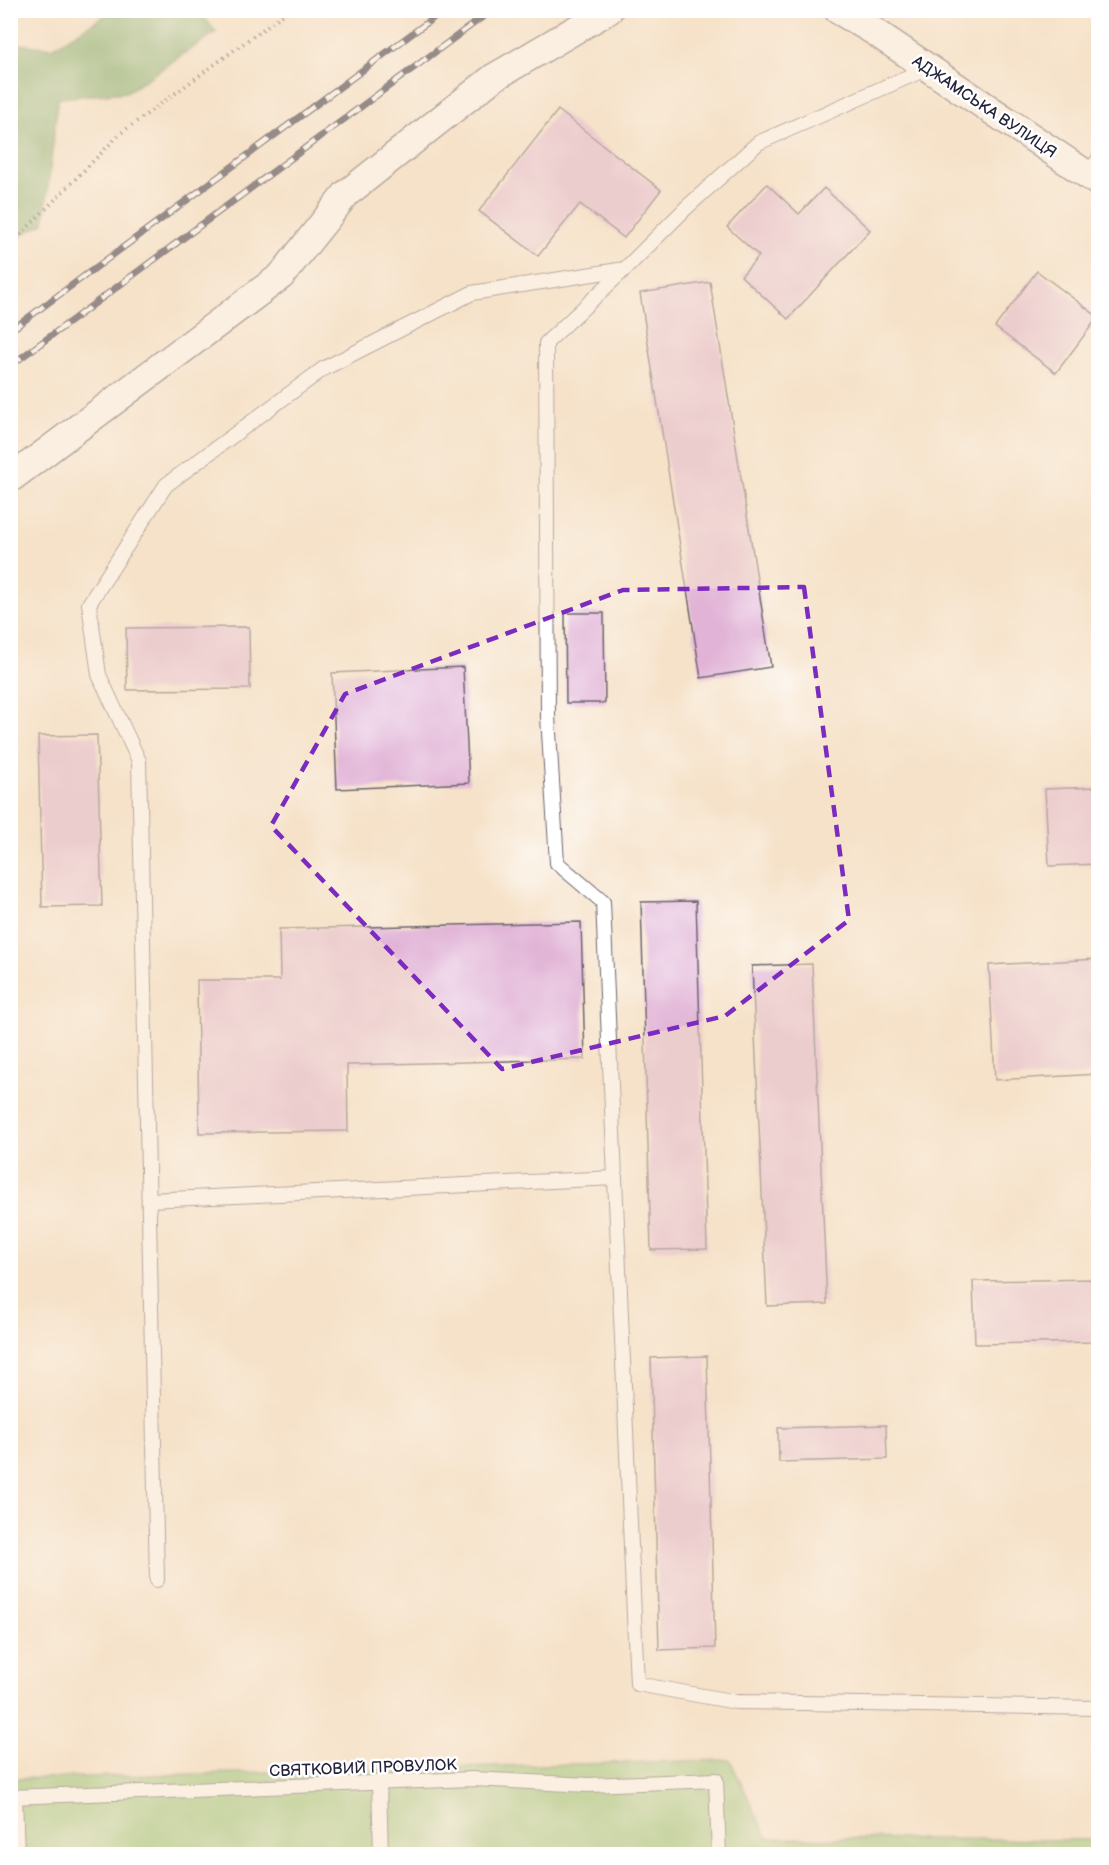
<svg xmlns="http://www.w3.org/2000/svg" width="1109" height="1865" font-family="'Balsamiq Sans',sans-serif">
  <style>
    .green { fill: #93c677; stroke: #5a7459; stroke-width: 1.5 }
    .forest { fill: #76ab68; stroke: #4c6652; stroke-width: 1.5 }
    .building { fill: #e1b3d6 }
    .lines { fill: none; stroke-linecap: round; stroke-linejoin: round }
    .service-casing { stroke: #6c656d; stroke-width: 16 }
    .minor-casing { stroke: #6c656d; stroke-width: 30 }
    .path { stroke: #6c656d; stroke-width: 4; stroke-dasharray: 1.5 4.5; stroke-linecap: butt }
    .service { stroke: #fff; stroke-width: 14 }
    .minor { stroke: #fff; stroke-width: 27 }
    .rail-casing { stroke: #22223b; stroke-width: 7 }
    .rail { stroke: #fff; stroke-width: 4.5; stroke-dasharray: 14; stroke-linecap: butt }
    .marked { fill: none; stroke: #7b2cbf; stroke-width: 4.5; stroke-dasharray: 12 8; stroke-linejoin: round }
    .labels { text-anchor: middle; stroke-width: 5; stroke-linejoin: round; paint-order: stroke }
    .street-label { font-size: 16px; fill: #22223b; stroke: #fff }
  </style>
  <rect width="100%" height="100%" fill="#fff"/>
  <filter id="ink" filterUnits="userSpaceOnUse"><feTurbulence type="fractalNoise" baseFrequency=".0167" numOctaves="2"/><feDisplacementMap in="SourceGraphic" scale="12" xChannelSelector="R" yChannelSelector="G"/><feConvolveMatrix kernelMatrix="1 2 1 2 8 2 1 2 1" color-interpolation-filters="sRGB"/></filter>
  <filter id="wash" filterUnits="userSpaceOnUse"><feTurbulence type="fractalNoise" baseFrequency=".008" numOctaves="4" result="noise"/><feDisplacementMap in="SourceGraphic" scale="24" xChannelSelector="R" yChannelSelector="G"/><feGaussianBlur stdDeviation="1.35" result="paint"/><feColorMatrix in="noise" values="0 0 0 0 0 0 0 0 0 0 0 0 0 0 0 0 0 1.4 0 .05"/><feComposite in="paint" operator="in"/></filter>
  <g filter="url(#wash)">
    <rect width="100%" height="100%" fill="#f6e2c9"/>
    <polygon class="green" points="730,1760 767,1838 1098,1840 1098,1854 11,1854 10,1779"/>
    <polygon class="forest" points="114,10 199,11 216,32 127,92 58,98 44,223 11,240 11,43 52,48"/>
    <g id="blocks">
      <g class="building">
        <polygon points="558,110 661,190 624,238 580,204 538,256 479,211"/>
        <polygon points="767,184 799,214 824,188 870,230 788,319 741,276 759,256 727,227"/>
        <polygon points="1037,271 1098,317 1056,373 995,327"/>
        <polygon points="710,282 771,667 701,678 640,293"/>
        <polygon points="565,613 604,613 605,703 566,703"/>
        <polygon points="249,627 250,689 127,690 126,628"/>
        <polygon points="463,667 469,783 337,789 332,673"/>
        <polygon points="97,735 102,906 42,907 38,736"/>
        <polygon points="1098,787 1098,864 1049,866 1045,789"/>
        <polygon points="696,901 707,1249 651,1250 641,902"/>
        <polygon points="581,922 585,1059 347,1065 348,1131 199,1133 197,980 280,980 279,929"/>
        <polygon points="1098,959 1098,1074 995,1080 989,965"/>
        <polygon points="812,964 827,1304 767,1306 752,966"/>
        <polygon points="1098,1279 1098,1342 975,1344 973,1281"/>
        <polygon points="707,1356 715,1648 659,1650 651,1358"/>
        <polygon points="886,1425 887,1459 779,1462 778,1428"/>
      </g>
    </g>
  </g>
  <g filter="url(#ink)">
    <use href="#blocks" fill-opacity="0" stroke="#6c656d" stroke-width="1.5"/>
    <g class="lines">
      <defs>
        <g id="service">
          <polyline points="928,68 758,143 687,207 625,269 546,343 548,716 557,863 603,902 637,1684 736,1702 1098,1708"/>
          <polyline points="1087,174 1098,160"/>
          <polyline points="149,1200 615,1178"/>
          <polyline points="157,1580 139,761 99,675 89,604 166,485 323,369 472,293 625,269"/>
          <polyline points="379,1783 381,1854"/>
          <polyline points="10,1797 472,1779 589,1785 716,1780 719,1854"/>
          <polyline points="15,1797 17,1854"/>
        </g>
        <g id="minor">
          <polyline points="838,10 872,30 1098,182"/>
          <polyline points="10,479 281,276 346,194 493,78 609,10"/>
        </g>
      </defs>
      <use href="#service" class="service-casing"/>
      <use href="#minor" class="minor-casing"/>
      <polyline class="path" points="10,241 21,234 121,133 289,10"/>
      <use href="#service" class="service"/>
      <use href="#minor" class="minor"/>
      <defs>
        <g id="rail">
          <polyline points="10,331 444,10"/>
          <polyline points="10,366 492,10"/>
        </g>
      </defs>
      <use href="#rail" class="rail-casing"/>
      <use href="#rail" class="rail"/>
    </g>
  </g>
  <path d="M0 0H1109V1865H0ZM804 587 849 920 725 1016 502 1069 271 826 345 694 623 590Z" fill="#f6e2c9" fill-opacity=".55" fill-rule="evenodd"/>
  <path class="marked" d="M804 587 849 920 725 1016 502 1069 271 826 345 694 623 590Z"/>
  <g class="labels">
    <g class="street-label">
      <text transform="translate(985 106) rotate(34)" y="6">АДЖАМСЬКА ВУЛИЦЯ</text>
      <text transform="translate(363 1767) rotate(-2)" y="6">СВЯТКОВИЙ ПРОВУЛОК</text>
    </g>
  </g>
  <rect width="1109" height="1865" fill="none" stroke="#fff" stroke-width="36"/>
</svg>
